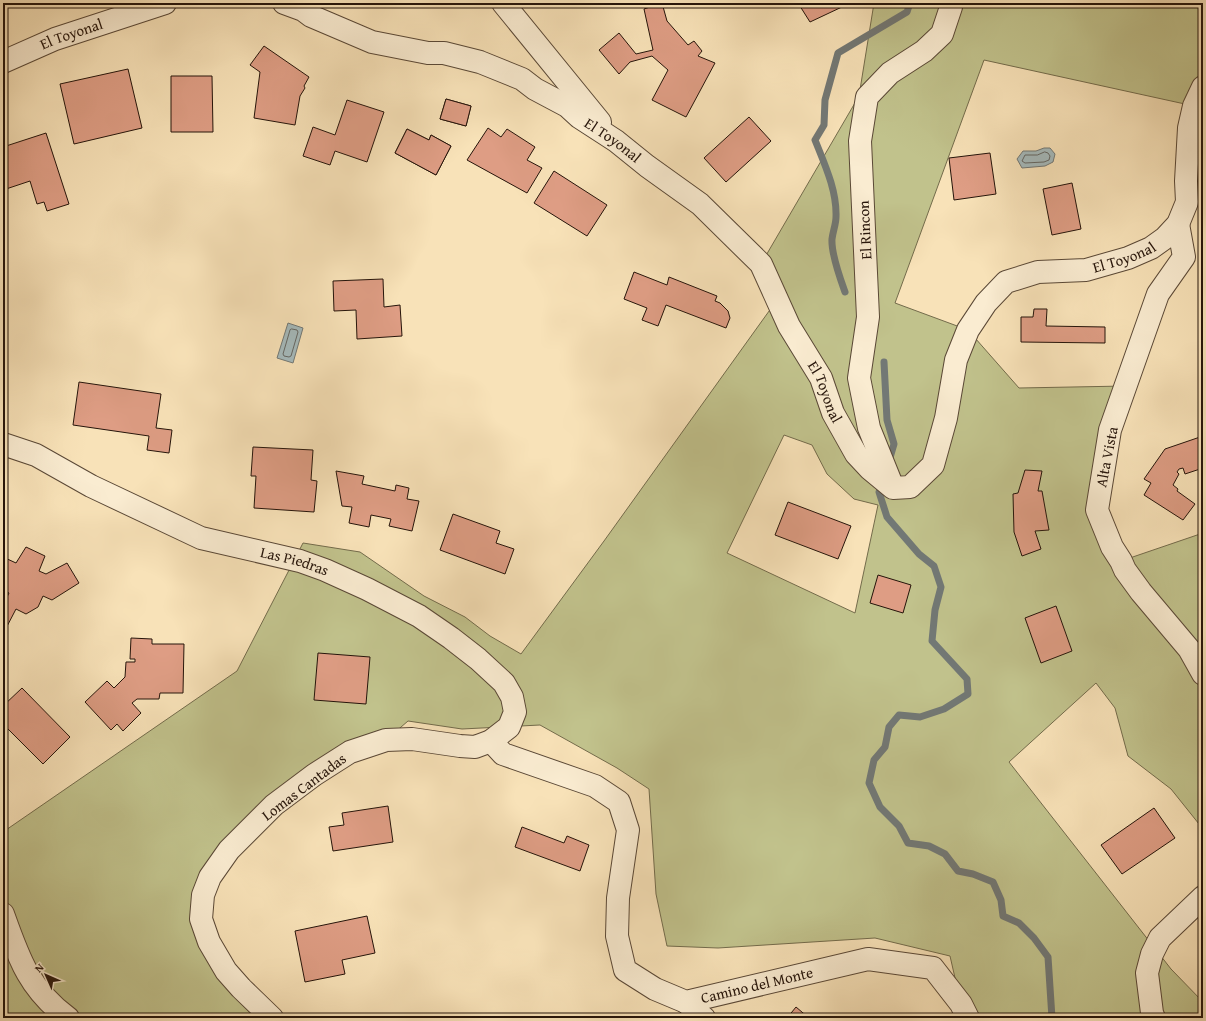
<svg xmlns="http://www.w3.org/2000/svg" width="1206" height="1021" font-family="'Gentium Book Plus',serif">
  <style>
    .green { fill: #c1c28c; stroke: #736b4b; fill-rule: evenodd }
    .water { fill: #a5babc; stroke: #727875 }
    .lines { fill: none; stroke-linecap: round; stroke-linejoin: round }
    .shore { stroke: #656763; stroke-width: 1 }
    .stream { stroke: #727875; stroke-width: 7 }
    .building { fill: #de9d84; stroke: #25140a }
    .minor-casing { stroke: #5a4836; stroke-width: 24 }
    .minor { stroke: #faecd1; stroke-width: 22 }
    .labels { text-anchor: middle; stroke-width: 3.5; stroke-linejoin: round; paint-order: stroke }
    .street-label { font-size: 15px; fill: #25140a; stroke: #faecd1 }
  </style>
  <rect width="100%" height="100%" fill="#f8e2b8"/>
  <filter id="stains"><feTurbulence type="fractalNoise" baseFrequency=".005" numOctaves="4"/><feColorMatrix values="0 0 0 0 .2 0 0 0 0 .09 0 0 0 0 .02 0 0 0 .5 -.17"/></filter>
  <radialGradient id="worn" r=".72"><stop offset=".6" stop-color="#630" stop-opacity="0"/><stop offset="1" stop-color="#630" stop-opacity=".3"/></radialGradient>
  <path class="green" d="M874 3H1203V87L1194 106 984 60 895 303 968 330 1019 388 1125 386 1097 510 1121 561 1203 533V829L1171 789 1128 756 1115 708 1096 683 1009 762 1171 969 1203 1002V1018H968L961 1004 950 956 875 938 718 948 667 946 656 894 649 789 617 768 540 725 462 729 408 721 386 740 350 752 229 850 201 919 272 1018H3V832L237 671 303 543 360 552 424 596 465 617 490 636 521 654 604 541 777 300 761 264 859 96ZM784 435 812 445 827 474 854 499 878 505 855 613 727 553Z"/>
  <g class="water">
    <polygon points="1044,148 1050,148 1055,154 1053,162 1045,166 1022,168 1017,159 1023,151 1036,151"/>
    <polygon points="288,323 303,328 293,363 277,358"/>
  </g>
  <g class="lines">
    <g class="shore">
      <polygon points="1045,152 1048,153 1050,156 1049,160 1044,162 1025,163 1022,161 1025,155 1037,155"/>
      <polygon points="292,329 297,330 298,332 291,356 289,357 284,356 283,354 290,330"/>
    </g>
    <g class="stream">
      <path d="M845 292C840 278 831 254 832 239 833 231 836 224 836 217 837 191 825 165 815 140L824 125 825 100 838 53 907 12 910 3"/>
      <polyline points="884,362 887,420 894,444 889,461"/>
      <polyline points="882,483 879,492 887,517 919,554 934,566 941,587 935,610 932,641 967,679 968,694 944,709 920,717 899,715 889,727 885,747 874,760 869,783 880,807 899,826 908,843 929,846 945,854 958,871 973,874 993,882 1001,900 1003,916 1019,923 1034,938 1048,957 1052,1018"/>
    </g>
  </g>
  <g class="building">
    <polygon points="662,3 667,21 688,45 694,41 702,51 698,56 715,63 686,117 652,100 668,70 652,56 630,62 619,74 599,50 619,33 636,54 653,50 644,9"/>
    <polygon points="798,3 843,3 844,6 810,22"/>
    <polygon points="264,46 309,77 304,86 305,88 300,96 295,125 254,118 260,72 250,65"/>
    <polygon points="128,69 142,128 74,144 60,84"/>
    <polygon points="171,76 212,76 213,132 171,132"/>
    <polygon points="446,99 471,106 466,126 440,119"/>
    <polygon points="446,99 471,106 466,126 440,119"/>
    <polygon points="347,100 384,112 367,162 335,151 330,165 303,156 313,127 335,135"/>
    <polygon points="749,117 771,141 726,182 704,158"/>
    <polygon points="488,128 501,137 507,129 535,147 527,160 542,168 527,193 467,160"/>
    <polygon points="407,129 429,140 431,135 451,146 436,175 395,153"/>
    <polygon points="407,129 429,140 431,135 451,146 436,175 395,153"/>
    <polygon points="46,133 69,204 47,211 44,202 37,204 30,181 3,190 3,147"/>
    <polygon points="990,153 996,194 954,200 949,158"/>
    <polygon points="554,171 607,205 587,236 534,203"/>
    <polygon points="1072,183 1081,229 1052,235 1043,189"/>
    <polygon points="634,272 667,285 669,277 717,296 715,301 720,303 728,311 730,318 726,328 666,305 658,326 642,320 647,308 624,299"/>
    <polygon points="383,279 384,307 400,305 402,336 357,339 356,310 334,311 333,281"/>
    <polygon points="3,289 6,309 3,309"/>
    <polygon points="1034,309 1047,309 1046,326 1105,327 1105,343 1021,342 1021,317 1033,317"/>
    <polygon points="79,382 161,394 156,428 172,430 169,453 147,450 149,436 73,425"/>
    <polygon points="1203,436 1203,468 1185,474 1183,468 1179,469 1177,472 1179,474 1173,485 1178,489 1177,491 1195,504 1183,520 1144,495 1151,483 1144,479 1165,449"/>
    <polygon points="253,447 313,450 311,480 317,481 314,512 254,508 256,476 251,476"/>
    <polygon points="1025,470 1042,471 1038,491 1042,491 1049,530 1035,531 1041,549 1022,556 1014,532 1013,494 1018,493"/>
    <polygon points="336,471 364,476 362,484 395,491 396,485 409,488 407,499 419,501 412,531 389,526 391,519 371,515 369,527 349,523 352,507 342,506"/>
    <polygon points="788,502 851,526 838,559 775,535"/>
    <polygon points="453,514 500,531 496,543 514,549 505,574 440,550"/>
    <polygon points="26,547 45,556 39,571 46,574 67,563 79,583 52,600 43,596 38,607 26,614 16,609 3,634 3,603 4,603 9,593 3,590 3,557 16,563"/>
    <polygon points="878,575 911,585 903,613 870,603"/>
    <polygon points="1056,606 1072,651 1041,663 1025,618"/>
    <polygon points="131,638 152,639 152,644 184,644 183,693 160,693 159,699 137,699 132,703 141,713 123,731 117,724 111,730 85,702 107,681 114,688 125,677 126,662 135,662 135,659 130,659"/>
    <polygon points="318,653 370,657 366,704 314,700"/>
    <polygon points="22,688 70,737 43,764 3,724 3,706"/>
    <polygon points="388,806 393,842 333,851 329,827 344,825 342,813"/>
    <polygon points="1154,808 1175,838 1122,874 1101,845"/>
    <polygon points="522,827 564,843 567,836 589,845 580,871 515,847"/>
    <polygon points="367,916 375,953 342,960 345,974 305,982 295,931"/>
    <polygon points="796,1007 809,1018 787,1018"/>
  </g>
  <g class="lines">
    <defs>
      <g id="minor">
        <path id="s1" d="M284 3 303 10 311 16 372 42 428 53H444L480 62 522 79 535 89 567 106 579 117 616 141 647 166 700 204 761 264 789 326 821 378 833 413 856 454 870 469 893 488 910 487 933 465 946 418 956 360 968 330 986 303 1006 282 1038 272 1086 270 1128 258 1151 248 1165 238 1178 224 1187 202 1186 181 1189 128 1194 106 1203 87"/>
        <polyline points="503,3 600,122"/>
        <path id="s2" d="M3 62 55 39 165 3"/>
        <polyline points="1178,224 1184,257 1158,294 1110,430 1097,510 1112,547 1121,561 1125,570 1141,592 1189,649 1203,674"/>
        <path id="s3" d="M3 444 36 455 91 486 201 538 300 561 325 570 367 589 419 616 451 638 478 659 504 683 512 697 515 712 509 727 491 741 475 747 460 746 412 739 386 740 350 752 314 775 274 805 229 850 210 877 203 895 201 919 209 942 226 971 241 988 272 1018"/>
        <polyline points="892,485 869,428 859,378 868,317 860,141 867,97 890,73 924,51 942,34 951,7 951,3"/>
        <path id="s4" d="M491 741 503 754 595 786 619 802 628 830 618 898 617 936 625 970 655 989 686 1002 868 959 933 968 961 1004 968 1018"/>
        <path d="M3 914C19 959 29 989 68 1018"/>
        <polyline points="686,1002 704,1018"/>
        <polyline points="1154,1018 1152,1013 1147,973 1152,954 1160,938 1203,897"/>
      </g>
    </defs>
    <use href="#minor" class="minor-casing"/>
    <use href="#minor" class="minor"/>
  </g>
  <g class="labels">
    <g class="street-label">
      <text dy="5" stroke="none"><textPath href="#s2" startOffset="74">El Toyonal</textPath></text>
      <text dy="5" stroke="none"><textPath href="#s1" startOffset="362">El Toyonal</textPath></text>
      <text transform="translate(865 230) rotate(-93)" y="5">El Rincon</text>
      <text dy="5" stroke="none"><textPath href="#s1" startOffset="1191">El Toyonal</textPath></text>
      <text dy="5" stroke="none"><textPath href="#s1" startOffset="699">El Toyonal</textPath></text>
      <text transform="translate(1107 457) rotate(-79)" y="5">Alta Vista</text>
      <text dy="5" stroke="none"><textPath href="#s3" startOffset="316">Las Piedras</textPath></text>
      <text transform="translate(304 787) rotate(-37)" y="5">Lomas Cantadas</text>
      <text dy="5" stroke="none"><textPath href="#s4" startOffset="457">Camino del Monte</textPath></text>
    </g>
  </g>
  <rect width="1206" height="1021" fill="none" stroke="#f8e2b8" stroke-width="16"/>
  <rect x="4" y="4" width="1198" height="1013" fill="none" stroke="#25140a" stroke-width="2"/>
  <rect x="8" y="8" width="1190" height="1005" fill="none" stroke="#25140a"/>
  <g transform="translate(46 975) rotate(315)" stroke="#faecd1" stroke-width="3" paint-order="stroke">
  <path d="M0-3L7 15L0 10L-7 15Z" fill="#25140a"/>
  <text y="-6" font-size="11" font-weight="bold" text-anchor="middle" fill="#25140a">N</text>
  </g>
  <rect width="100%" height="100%" filter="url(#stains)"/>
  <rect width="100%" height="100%" fill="url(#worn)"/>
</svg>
